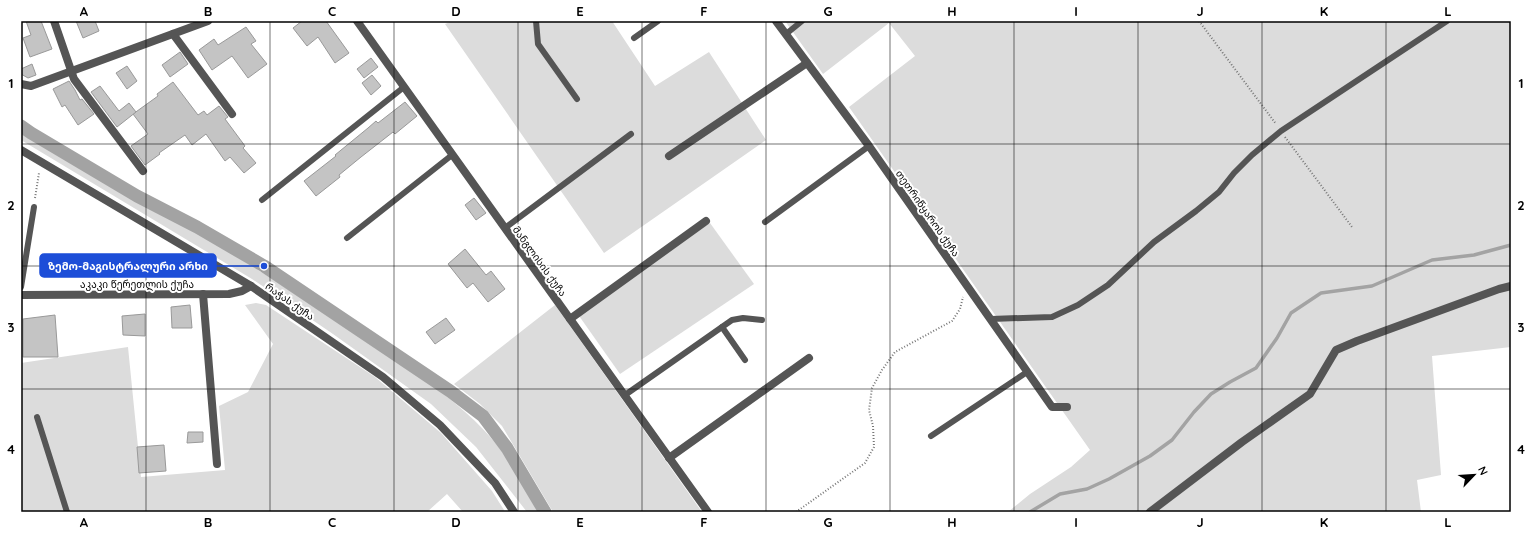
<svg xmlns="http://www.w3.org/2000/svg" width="1532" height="533" font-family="Quicksand,'Noto Sans Georgian',sans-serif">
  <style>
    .green { fill: #dcdcdc }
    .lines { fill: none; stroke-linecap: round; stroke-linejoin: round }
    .stream { stroke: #a3a3a3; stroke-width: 3.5 }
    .canal { stroke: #a3a3a3; stroke-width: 13 }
    .building { fill: #c4c4c4; stroke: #999 }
    .path { stroke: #777; stroke-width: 2; stroke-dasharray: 1 2; stroke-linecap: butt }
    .lane { stroke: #555; stroke-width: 6 }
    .street { stroke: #555; stroke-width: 8 }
    .grid { fill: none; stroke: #000; stroke-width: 1; stroke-opacity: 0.55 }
    .labels { text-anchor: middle; stroke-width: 4; stroke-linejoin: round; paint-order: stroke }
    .street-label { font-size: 10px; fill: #000; stroke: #fff }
    .leader { fill: none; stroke: #1d4ed8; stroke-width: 1.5 }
    .callout-dot { fill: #1d4ed8; stroke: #fff; stroke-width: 1.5 }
    .callout { fill: #1d4ed8; stroke: #1d4ed8; stroke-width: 1.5 }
    .callout-label { font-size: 11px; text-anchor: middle; font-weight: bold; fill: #fff }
    .neatline { fill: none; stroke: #000; stroke-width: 1.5 }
    .grid-label { font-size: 13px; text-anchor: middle; font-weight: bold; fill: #000 }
  </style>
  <rect width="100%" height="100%" fill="#fff"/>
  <g class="green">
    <polygon points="453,21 612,21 655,86 709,52 766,140 604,253 445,24"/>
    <polygon points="785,21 1511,21 1511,347 1432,356 1441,475 1417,480 1421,512 1008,512 1030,494 1071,467 1090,450 849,107 915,56 889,23 823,74"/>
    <path d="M21 130 37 142 199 233 277 282 441 392C464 410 486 429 503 453 516 471 526 493 538 512H527L476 447 431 404 333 334 252 279 21 140Z"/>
    <polygon points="710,223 754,284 620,374 577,313"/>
    <polygon points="256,303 266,305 375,377 441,433 492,491 504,510 503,512 463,512 447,494 427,512 21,512 21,363 128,347 141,477 225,470 219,406 248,392 273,344 245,305"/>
    <polygon points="555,305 702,512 553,512 502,426 480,404 454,384"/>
  </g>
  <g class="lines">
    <polyline class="stream" points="1030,512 1060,494 1087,489 1109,479 1150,456 1172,440 1194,412 1211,394 1230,382 1256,368 1277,338 1291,313 1321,293 1372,286 1432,260 1474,255 1511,245"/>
    <polyline class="canal" points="21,126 31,133 137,196 197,227 264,266 450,391 483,416 507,448 545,512"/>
  </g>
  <g class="building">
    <polygon points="26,21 41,21 52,49 30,57 23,38 31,35"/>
    <polygon points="76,21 95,21 99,31 83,38"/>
    <polygon points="302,21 326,21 349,53 335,63 318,37 307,46 293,28"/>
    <polygon points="246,27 256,41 251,44 267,64 248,78 232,56 212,70 199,50 214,39 218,45"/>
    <polygon points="180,52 188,64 170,77 162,65"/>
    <polygon points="371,58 378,67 364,78 357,69"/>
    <polygon points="32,64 36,75 28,78 21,74 21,69"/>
    <polygon points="127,66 137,81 127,89 116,73"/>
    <polygon points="372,75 381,86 371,95 362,83"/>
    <polygon points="69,81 75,90 80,100 82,99 94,114 78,125 65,105 62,107 53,89"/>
    <polygon points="173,82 198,115 204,111 207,115 219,106 228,117 225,119 245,146 243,148 256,163 244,173 230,157 225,161 206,134 192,145 185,135 159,153 160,154 145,165 131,146 148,134 133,114 158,96 157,94"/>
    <polygon points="100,86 119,111 129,103 136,112 117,127 91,92"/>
    <polygon points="405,102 417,116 395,134 393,132 361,157 339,175 340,177 316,196 304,181 336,156 335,155 368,128 376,121 378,123"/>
    <polygon points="474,198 486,213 476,220 465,205"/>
    <polygon points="465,249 486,275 491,271 505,289 488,302 473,283 467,288 448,264"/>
    <polygon points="190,305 192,328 172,328 171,307"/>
    <polygon points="145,314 145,336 123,335 122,316"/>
    <polygon points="55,315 58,357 23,357 23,319"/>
    <polygon points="446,318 455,330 435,344 426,332"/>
    <polygon points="188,432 203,432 203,442 187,443"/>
    <polygon points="164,445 166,471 139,473 137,447"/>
  </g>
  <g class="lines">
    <g class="path">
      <polyline points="1199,21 1276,124"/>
      <polyline points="1285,137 1352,227"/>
      <polyline points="35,198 39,173"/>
      <polyline points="796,512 865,463 874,447 873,426 869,410 872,388 882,370 895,352 952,321 960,309 963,297"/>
    </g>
    <g class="lane">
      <polyline points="536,21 538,44 577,99"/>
      <polyline points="786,34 802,21"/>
      <polyline points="634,38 658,21"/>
      <polyline points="262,200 404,87"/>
      <polyline points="765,222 869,146"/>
      <polyline points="505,228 631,134"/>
      <polyline points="347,238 452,155"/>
      <polyline points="21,287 34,207"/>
      <polyline points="991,319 1052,317 1078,305 1108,285 1154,242 1196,211 1219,192 1234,173 1252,155 1281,131 1447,21"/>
      <polyline points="722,327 745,360"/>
      <polyline points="625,395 732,320 743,318 762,320"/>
      <polyline points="37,417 67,512"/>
      <polyline points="931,436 1027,372"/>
    </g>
    <g class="street">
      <polyline points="54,21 74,79 143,171"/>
      <polyline points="357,21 708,512"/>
      <polyline points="776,21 869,146 1052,407 1067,407"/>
      <polyline points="173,34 232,114"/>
      <polyline points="21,84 31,86 208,21"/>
      <polyline points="21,150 251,286 383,377 440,425 495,483 514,512"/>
      <polyline points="669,156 807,63"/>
      <polyline points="203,294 217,464"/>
      <polyline points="21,295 229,294 242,291 251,286"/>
      <polyline points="570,319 706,221"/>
      <polyline points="669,458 809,358"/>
      <polyline points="1150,512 1242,442 1310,394 1336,350 1357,341 1499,289 1511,286"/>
    </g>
  </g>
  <path class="grid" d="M146 21V512M270 21V512M394 21V512M518 21V512M642 21V512M766 21V512M890 21V512M1014 21V512M1138 21V512M1262 21V512M1386 21V512M21 144H1511M21 266H1511M21 389H1511"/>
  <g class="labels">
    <g class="street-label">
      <text transform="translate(928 213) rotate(55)" y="4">თეთრიწყაროს ქუჩა</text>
      <text transform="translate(540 261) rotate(54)" y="4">მანგლისის ქუჩა</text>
      <text x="137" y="288">აკაკი წერეთლის ქუჩა</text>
      <text transform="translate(290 301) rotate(35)" y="4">რაჭას ქუჩა</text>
    </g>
  </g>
  <path class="leader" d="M264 266L216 266"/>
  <circle class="callout-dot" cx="264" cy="266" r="4"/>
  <rect class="callout" x="40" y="254" width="176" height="23" rx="4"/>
  <g class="callout-label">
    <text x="128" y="270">ზემო-მაგისტრალური არხი</text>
  </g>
  <rect width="1532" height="533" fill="none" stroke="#ffffff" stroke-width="44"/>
  <g transform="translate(1474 475) rotate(65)" stroke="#ffffff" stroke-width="3" paint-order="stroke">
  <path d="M0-3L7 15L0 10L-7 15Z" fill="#000000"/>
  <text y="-6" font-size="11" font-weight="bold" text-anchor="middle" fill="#000000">N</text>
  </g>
  <rect x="22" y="22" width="1488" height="489" class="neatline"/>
  <g class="grid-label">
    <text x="84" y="16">A</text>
    <text x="208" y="16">B</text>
    <text x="332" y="16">C</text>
    <text x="456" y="16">D</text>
    <text x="580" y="16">E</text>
    <text x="704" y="16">F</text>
    <text x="828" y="16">G</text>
    <text x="952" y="16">H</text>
    <text x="1076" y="16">I</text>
    <text x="1200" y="16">J</text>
    <text x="1324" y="16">K</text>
    <text x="1448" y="16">L</text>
    <text x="11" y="88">1</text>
    <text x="1521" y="88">1</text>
    <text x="11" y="210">2</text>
    <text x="1521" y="210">2</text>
    <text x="11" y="332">3</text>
    <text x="1521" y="332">3</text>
    <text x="11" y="454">4</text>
    <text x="1521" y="454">4</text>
    <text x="84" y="527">A</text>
    <text x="208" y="527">B</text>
    <text x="332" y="527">C</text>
    <text x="456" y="527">D</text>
    <text x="580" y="527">E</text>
    <text x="704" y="527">F</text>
    <text x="828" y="527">G</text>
    <text x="952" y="527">H</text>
    <text x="1076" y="527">I</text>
    <text x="1200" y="527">J</text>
    <text x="1324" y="527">K</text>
    <text x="1448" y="527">L</text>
  </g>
</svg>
